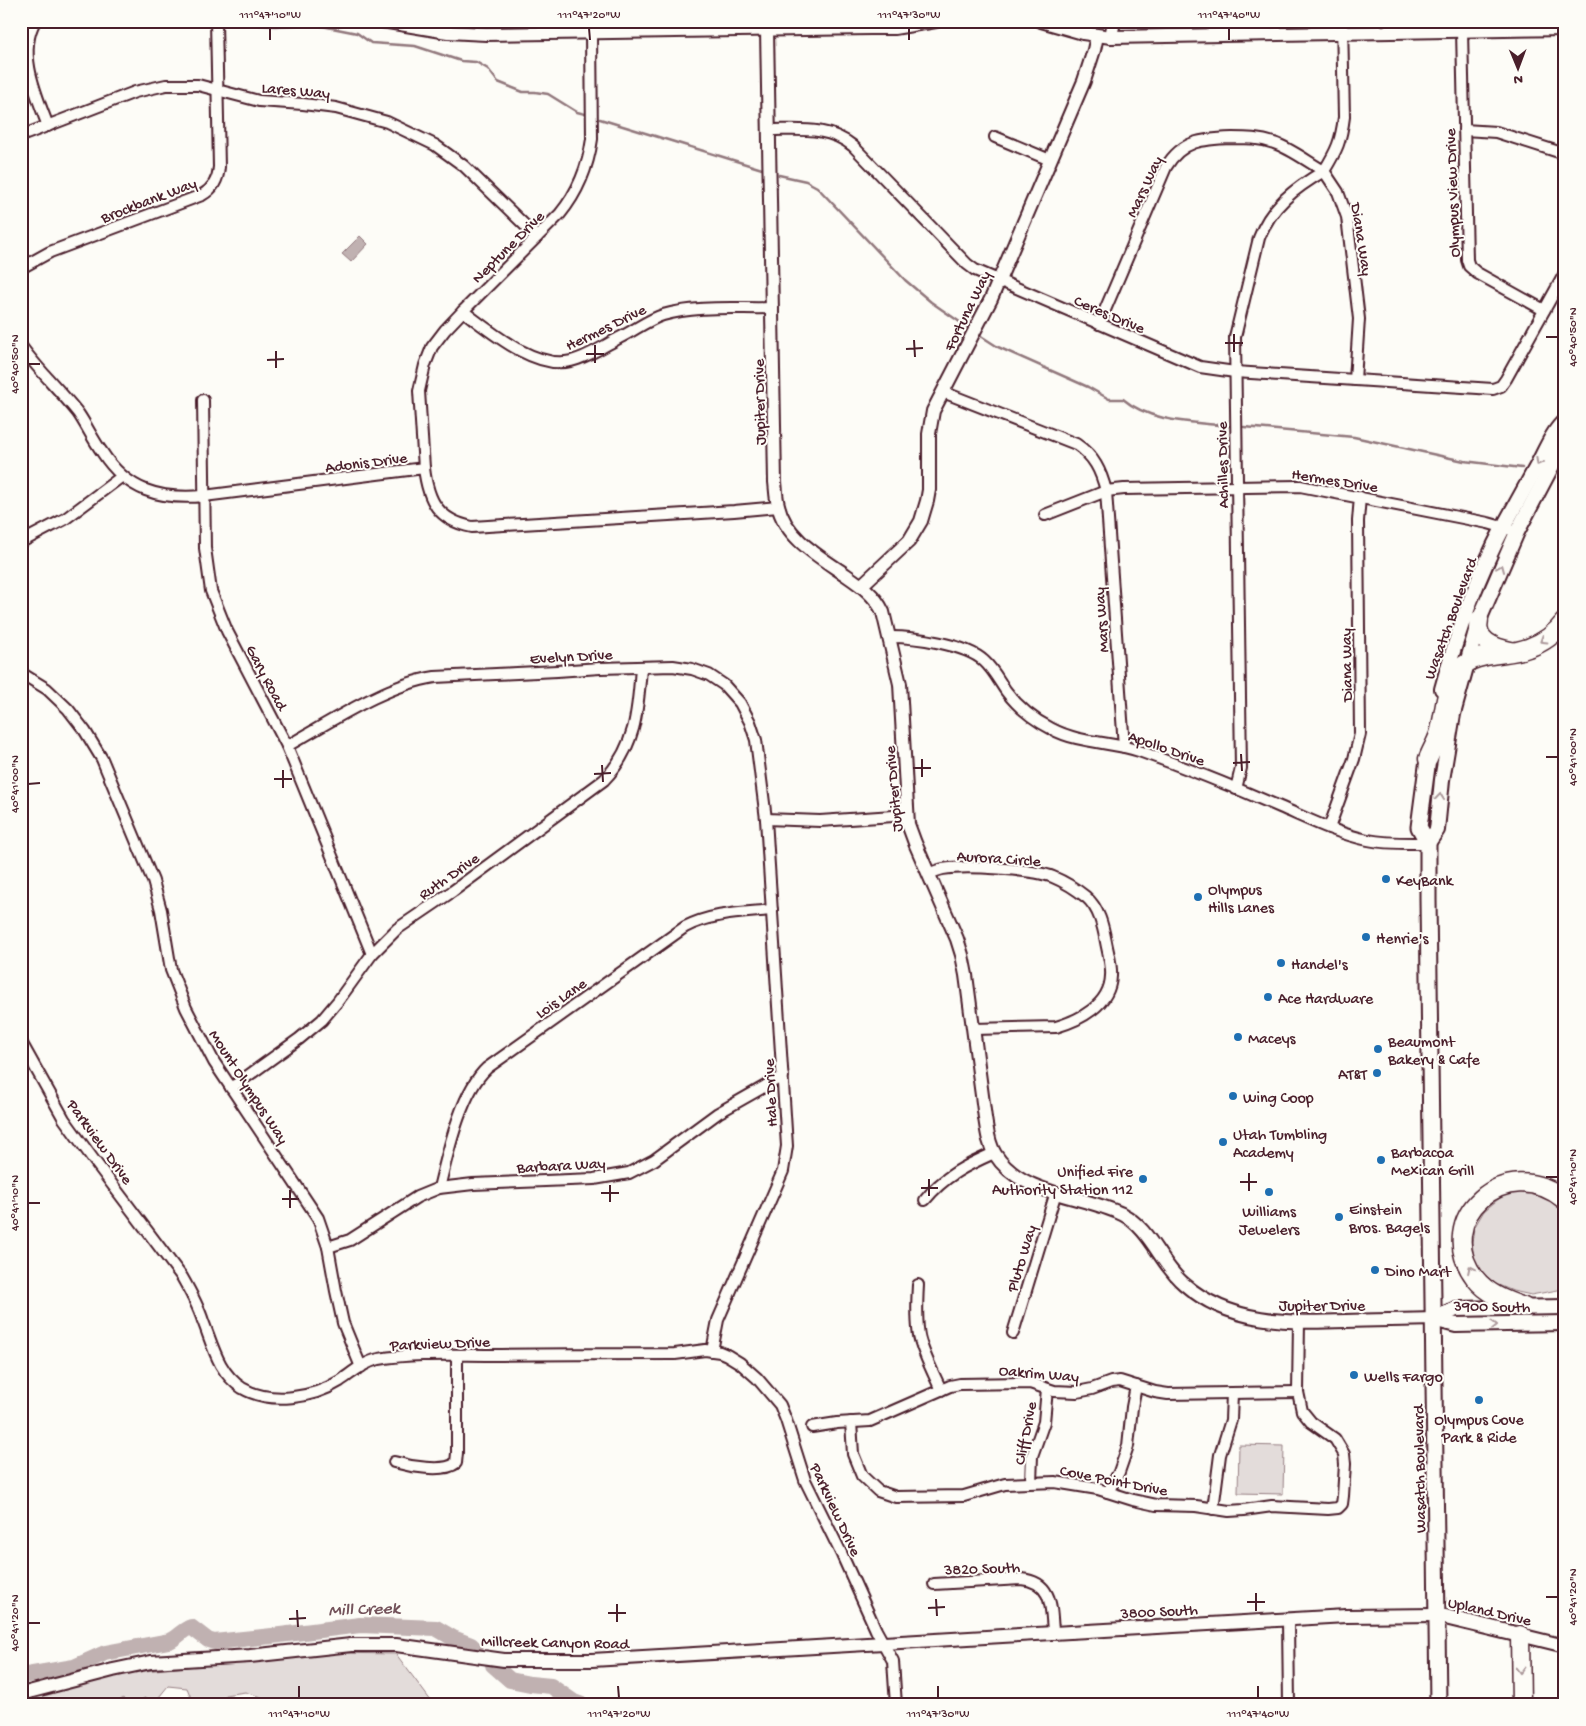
<svg xmlns="http://www.w3.org/2000/svg" width="1586" height="1726" font-family="'Gochi Hand',sans-serif">
  <style>
    .green { fill: #e3dcda; stroke: #967e82 }
    .water { fill: #c0b1b1; stroke: #91777b }
    .lines { fill: none; stroke-linecap: round; stroke-linejoin: round }
    .stream { stroke: #91777b; stroke-width: 2.5 }
    .river { stroke: #c0b1b1; stroke-width: 16 }
    .minor-casing { stroke: #4a1f2b; stroke-width: 14 }
    .tertiary-casing { stroke: #4a1f2b; stroke-width: 16 }
    .secondary-casing { stroke: #4a1f2b; stroke-width: 18 }
    .primary-casing { stroke: #4a1f2b; stroke-width: 19 }
    .motorway-casing { stroke: #4a1f2b; stroke-width: 21 }
    .minor { stroke: #fdfcf7; stroke-width: 10 }
    .tertiary { stroke: #fdfcf7; stroke-width: 12 }
    .secondary { stroke: #fdfcf7; stroke-width: 14 }
    .primary { stroke: #fdfcf7; stroke-width: 15 }
    .motorway { stroke: #fdfcf7; stroke-width: 18 }
    .oneway { stroke: #ac999b }
    .ticks { fill: none; stroke: #4a1f2b; stroke-width: 2 }
    .poi-dot { fill: #1f6fb2; stroke: #fdfcf7; stroke-width: 2 }
    .labels { text-anchor: middle; stroke-width: 4; stroke-linejoin: round; paint-order: stroke }
    .street-label { font-size: 16px; fill: #4a1f2b; stroke: #fdfcf7 }
    .poi-label { font-size: 16px; fill: #4a1f2b; stroke: #fdfcf7; text-anchor: start }
    .water-label { font-size: 18px; font-style: italic; fill: #73525a; stroke: #fdfcf7 }
    .neatline { fill: none; stroke: #4a1f2b; stroke-width: 2 }
    .ticks-label { font-size: 12px; text-anchor: middle; fill: #4a1f2b }
  </style>
  <rect width="100%" height="100%" fill="#fdfcf7"/>
  <filter id="ink" filterUnits="userSpaceOnUse"><feTurbulence type="fractalNoise" baseFrequency=".02" numOctaves="2"/><feDisplacementMap in="SourceGraphic" scale="10" xChannelSelector="R" yChannelSelector="G"/><feConvolveMatrix kernelMatrix="1 2 1 2 8 2 1 2 1" color-interpolation-filters="sRGB"/></filter>
  <g filter="url(#ink)">
    <g class="green">
      <path d="M1521 1189C1540 1193 1552 1196 1565 1210V1286L1563 1289 1531 1295 1513 1291 1496 1284 1482 1272 1475 1263 1472 1243 1474 1228 1484 1211 1506 1193Z"/>
      <polygon points="1239,1445 1284,1446 1283,1494 1238,1493"/>
      <polygon points="331,1653 396,1654 434,1705 269,1705 270,1700 245,1692 225,1695 234,1705 186,1705 192,1700 187,1688 168,1686 155,1702 144,1698 136,1705 127,1705 123,1698 114,1705 21,1705 21,1700 124,1673"/>
    </g>
    <polygon class="water" points="360,236 368,244 351,262 342,254"/>
    <g class="lines">
      <g class="stream">
        <polyline points="234,23 275,26 312,24 357,33 371,43 415,46 461,61 476,62 488,69 498,82 523,92 535,92 548,94 577,112 585,114"/>
        <polyline points="600,119 762,169"/>
        <polyline points="779,175 806,181 817,187 905,280 931,302 967,327"/>
        <path d="M981 336 998 347 1088 387 1109 399H1123C1151 423 1194 422 1229 426"/>
        <polyline points="1244,427 1354,437 1464,461 1522,468"/>
      </g>
      <g class="river">
        <polyline points="493,1665 510,1680 530,1684 551,1686 574,1702 582,1705"/>
        <path d="M21 1676 74 1667 105 1653 169 1641C177 1638 182 1630 191 1627L208 1640 214 1642 272 1636 360 1625 436 1628 453 1638 471 1645 476 1650"/>
      </g>
      <defs>
        <g id="minor">
          <path d="M35 21C17 53 36 94 48 126"/>
          <path d="M1342 21 1344 117C1341 141 1337 150 1324 171L1338 192 1347 217 1359 319 1355 380"/>
          <polyline points="1462,30 1467,260 1469,266 1477,273 1544,310"/>
          <path d="M770 130C800 130 829 126 853 146L967 264 975 270 1200 367 1235 372 1493 389 1501 386 1506 379 1565 273"/>
          <polyline points="1464,130 1496,132 1565,154"/>
          <polyline points="21,136 135,92 166,85 198,85 259,101 303,104 336,108 387,122 435,145 464,166 537,237"/>
          <polyline points="995,137 1050,160"/>
          <path d="M21 268 50 252 202 195C213 189 218 180 219 167L216 21"/>
          <path d="M463 311C490 331 535 370 571 361 588 357 604 346 619 338 634 331 647 320 663 315 696 305 738 309 773 308"/>
          <path d="M1099 324 1166 167C1182 140 1203 139 1232 138 1246 138 1260 138 1274 143 1290 148 1308 162 1324 171 1295 188 1271 206 1259 238L1235 337 1241 768 1236 789"/>
          <path d="M21 346C38 370 60 390 78 413 87 426 93 440 102 452 127 491 160 500 204 496L424 468C428 501 438 520 472 527L734 511 778 507"/>
          <path d="M943 392 1076 444C1094 456 1101 471 1106 491L1124 489 1300 486 1488 523 1509 529"/>
          <polyline points="203,400 205,548 211,591 227,631 287,746 372,954"/>
          <path d="M424 468 419 391 425 365 432 347 445 330 463 311 560 214C578 192 588 168 592 139L591 33"/>
          <polyline points="1045,515 1106,491 1124,747"/>
          <polyline points="21,542 65,519 121,477"/>
          <path d="M890 637C914 637 966 644 984 661 993 669 999 681 1006 691 1018 707 1034 720 1052 729 1080 744 1111 741 1139 751 1187 768 1234 787 1280 807 1308 819 1338 834 1368 840 1388 844 1408 843 1428 843"/>
          <polyline points="21,673 47,689 68,709 85,731 102,759 153,881 161,910 171,970 186,1008 214,1062 318,1218 328,1247 336,1291 343,1323 361,1367"/>
          <path d="M287 746C332 721 385 685 435 677L557 671 600 668 673 666 692 669 709 675 724 685 740 703 750 722 756 740 766 819 787 1146 783 1171 718 1320 712 1351"/>
          <polyline points="766,819 820,821 908,815"/>
          <polyline points="1329,828 1354,759 1360,734 1358,521 1360,497"/>
          <path d="M928 874C933 872 938 870 943 869 965 865 1033 869 1053 877 1065 882 1076 889 1086 897 1099 908 1103 926 1106 942 1108 953 1112 965 1111 976 1110 1005 1080 1020 1056 1027L974 1029"/>
          <path d="M21 1042 64 1119 93 1159 182 1277C190 1291 198 1305 203 1321 213 1346 218 1372 242 1388 271 1405 313 1398 340 1381 352 1373 364 1362 379 1359 413 1353 455 1355 489 1355 551 1354 613 1354 675 1354L705 1350 720 1352 727 1355 740 1363 757 1378 780 1405 786 1420 805 1480 842 1555 876 1630 893 1661 896 1705"/>
          <path d="M231 1088 299 1039 322 1020 338 1001 372 954 397 929 453 891 604 780C636 747 638 710 641 667"/>
          <path d="M439 1188C448 1152 461 1092 487 1068L685 927C712 913 742 913 772 910"/>
          <path d="M925 1200C944 1176 967 1165 994 1153"/>
          <polyline points="328,1247 350,1240 417,1197 439,1188 473,1184 594,1179 629,1173 654,1160 718,1113 783,1076"/>
          <path d="M918 1285C917 1302 916 1319 919 1336 923 1354 933 1372 941 1390"/>
          <polyline points="1013,1333 1056,1192"/>
          <polyline points="851,1422 853,1454 862,1476 878,1491 896,1497 964,1496 1005,1484 1055,1482 1098,1489 1133,1500 1156,1505 1196,1506 1229,1511 1244,1510 1272,1506 1328,1509 1338,1508 1342,1504 1343,1496 1345,1464 1344,1454 1335,1439 1311,1422 1302,1411 1298,1392 1299,1322"/>
          <polyline points="812,1427 837,1423 870,1421 950,1386 960,1384 1030,1383 1054,1391 1077,1392 1092,1389 1111,1382 1120,1381 1155,1392 1168,1394 1298,1392"/>
          <path d="M394 1462C408 1466 444 1473 456 1463L457 1453V1355"/>
          <polyline points="1031,1482 1032,1456 1044,1422 1047,1389"/>
          <polyline points="1108,1492 1119,1472 1128,1446 1132,1407 1136,1386"/>
          <polyline points="1213,1509 1220,1455 1231,1420 1232,1393"/>
          <path d="M934 1584 1021 1579C1053 1582 1051 1607 1053 1632"/>
          <polyline points="1288,1620 1289,1705"/>
        </g>
        <g id="tertiary">
          <polyline points="382,21 448,32 486,34 870,28 894,28 936,21"/>
          <polyline points="1041,21 1083,33 1111,37 1565,29"/>
          <path d="M767 30 775 482C776 490 776 498 778 505 785 538 820 557 846 575 862 586 875 595 883 612L900 684 908 824 915 843 957 939 962 955 966 975 985 1118C987 1130 988 1143 995 1154 1021 1196 1081 1194 1122 1214 1151 1229 1160 1264 1184 1284 1230 1324 1289 1323 1346 1321 1375 1320 1404 1320 1433 1319"/>
          <polyline points="1111,37 1114,21"/>
          <polyline points="862,585 909,541 921,521 927,501 929,490 929,434 933,411 991,299 1084,81 1094,50 1097,36"/>
          <polyline points="1520,1635 1565,1646"/>
          <polyline points="21,1694 113,1670 151,1662 250,1656 351,1645 396,1645 504,1660 592,1660 1346,1616 1437,1615"/>
        </g>
        <g id="secondary">
          <path d="M1442 689C1457 633 1477 577 1504 526 1515 506 1526 486 1537 466 1544 453 1554 429 1565 421"/>
          <polyline points="1428,843 1437,830 1442,780 1453,714 1479,620 1517,532 1565,441"/>
          <polyline points="1433,1319 1456,1309 1565,1307"/>
          <polyline points="1433,1319 1456,1325 1565,1323"/>
          <polyline points="1437,1615 1520,1635"/>
        </g>
        <polyline id="primary" points="1428,759 1419,827 1428,843 1428,899 1438,1705"/>
        <g id="motorway">
          <path d="M1479 620C1474 640 1494 648 1511 651"/>
          <path d="M1428 759C1431 751 1436 743 1439 734 1445 715 1444 689 1457 672 1474 650 1505 657 1528 648 1543 643 1556 633 1565 621"/>
          <path d="M1524 1307C1507 1301 1487 1294 1475 1278 1431 1220 1505 1151 1565 1200"/>
          <polyline points="1520,1635 1521,1705"/>
        </g>
      </defs>
      <use href="#minor" class="minor-casing"/>
      <use href="#tertiary" class="tertiary-casing"/>
      <use href="#secondary" class="secondary-casing"/>
      <use href="#primary" class="primary-casing"/>
      <use href="#motorway" class="motorway-casing"/>
      <use href="#minor" class="minor"/>
      <use href="#tertiary" class="tertiary"/>
      <use href="#secondary" class="secondary"/>
      <use href="#primary" class="primary"/>
      <use href="#motorway" class="motorway"/>
    </g>
    <defs><path id="oneway-chevron" d="M-2-3.5L2.5 0L-2 3.5" fill="none" stroke-width="1.6" stroke-linecap="round" stroke-linejoin="round" transform="scale(1.25)"/></defs>
    <g class="oneway">
      <use href="#oneway-chevron" transform="translate(1539 462) rotate(119)"/>
      <use href="#oneway-chevron" transform="translate(1501 568) rotate(-67)"/>
      <use href="#oneway-chevron" transform="translate(1543 640) rotate(148)"/>
      <use href="#oneway-chevron" transform="translate(1440 797) rotate(-84)"/>
      <use href="#oneway-chevron" transform="translate(1471 1269) rotate(-116)"/>
      <use href="#oneway-chevron" transform="translate(1494 1325) rotate(-1)"/>
      <use href="#oneway-chevron" transform="translate(1520 1670) rotate(90)"/>
    </g>
  </g>
  <path class="ticks" d="M270 28V40M589 28 590 40M909 28V40M1229 28V40M1234 334V352M1546 337H1558M914 340 915 357M1225 343H1243M595 345V363M906 349 923 348M276 351V368M586 354H604M267 360 284 359M28 364H40M1241 754 1242 771M1546 757H1558M922 759V777M1233 763 1250 762M602 765 603 782M913 768H931M283 770V788M594 774 611 773M274 779H292M28 784 40 783M1249 1173V1191M1546 1177H1558M929 1179V1196M1240 1182H1257M610 1185V1202M921 1188H938M290 1190V1208M601 1193H619M282 1199H299M28 1203H40M1256 1593V1611M1546 1597H1558M936 1599 937 1616M1247 1602H1265M617 1604V1622M928 1608 945 1607M297 1610 298 1627M608 1613H626M289 1619 306 1618M28 1623H40M299 1686V1698M618 1686 619 1698M938 1686V1698M1258 1686V1698"/>
  <g class="poi-dot">
    <circle cx="1386" cy="879" r="5"/>
    <circle cx="1198" cy="897" r="5"/>
    <circle cx="1366" cy="937" r="5"/>
    <circle cx="1281" cy="963" r="5"/>
    <circle cx="1268" cy="997" r="5"/>
    <circle cx="1238" cy="1037" r="5"/>
    <circle cx="1378" cy="1049" r="5"/>
    <circle cx="1377" cy="1073" r="5"/>
    <circle cx="1233" cy="1096" r="5"/>
    <circle cx="1223" cy="1142" r="5"/>
    <circle cx="1381" cy="1160" r="5"/>
    <circle cx="1143" cy="1179" r="5"/>
    <circle cx="1269" cy="1192" r="5"/>
    <circle cx="1339" cy="1217" r="5"/>
    <circle cx="1375" cy="1270" r="5"/>
    <circle cx="1354" cy="1375" r="5"/>
    <circle cx="1479" cy="1400" r="5"/>
  </g>
  <g class="labels">
    <g class="street-label">
      <text transform="translate(296 89) rotate(5)" y="6">Lares Way</text>
      <text transform="translate(1143 186) rotate(-65)" y="6">Mars Way</text>
      <text transform="translate(1451 193) rotate(-92)" y="6">Olympus View Drive</text>
      <text transform="translate(148 199) rotate(-21)" y="6">Brockbank Way</text>
      <text transform="translate(1363 239) rotate(81)" y="6">Diana Way</text>
      <text transform="translate(507 246) rotate(-45)" y="6">Neptune Drive</text>
      <text transform="translate(966 310) rotate(-64)" y="6">Fortuna Way</text>
      <text transform="translate(1110 313) rotate(23)" y="6">Ceres Drive</text>
      <text transform="translate(605 326) rotate(-26)" y="6">Hermes Drive</text>
      <text transform="translate(758 402) rotate(-91)" y="6">Jupiter Drive</text>
      <text transform="translate(366 461) rotate(-7)" y="6">Adonis Drive</text>
      <text transform="translate(1221 465) rotate(-91)" y="6">Achilles Drive</text>
      <text transform="translate(1335 479) rotate(9)" y="6">Hermes Drive</text>
      <text transform="translate(1449 618) rotate(-70)" y="6">Wasatch Boulevard</text>
      <text transform="translate(1100 620) rotate(-94)" y="6">Mars Way</text>
      <text transform="translate(571 655) rotate(-3)" y="6">Evelyn Drive</text>
      <text transform="translate(1345 665) rotate(-91)" y="6">Diana Way</text>
      <text transform="translate(268 677) rotate(62)" y="6">Gary Road</text>
      <text transform="translate(1167 747) rotate(19)" y="6">Apollo Drive</text>
      <text transform="translate(892 789) rotate(-95)" y="6">Jupiter Drive</text>
      <text transform="translate(999 857) rotate(4)" y="6">Aurora Circle</text>
      <text transform="translate(448 875) rotate(-35)" y="6">Ruth Drive</text>
      <text transform="translate(560 997) rotate(-35)" y="6">Lois Lane</text>
      <text transform="translate(250 1086) rotate(57)" y="6">Mount Olympus Way</text>
      <text transform="translate(769 1093) rotate(-93)" y="6">Hale Drive</text>
      <text transform="translate(101 1141) rotate(54)" y="6">Parkview Drive</text>
      <text transform="translate(561 1164) rotate(-3)" y="6">Barbara Way</text>
      <text transform="translate(1020 1258) rotate(-73)" y="6">Pluto Way</text>
      <text x="1322" y="1310">Jupiter Drive</text>
      <text transform="translate(1492 1305) rotate(1)" y="6">3900 South</text>
      <text transform="translate(440 1342) rotate(-2)" y="6">Parkview Drive</text>
      <text transform="translate(1039 1372) rotate(5)" y="6">Oakrim Way</text>
      <text transform="translate(1024 1433) rotate(-79)" y="6">Cliff Drive</text>
      <text transform="translate(1418 1469) rotate(-91)" y="6">Wasatch Boulevard</text>
      <text transform="translate(1114 1479) rotate(11)" y="6">Cove Point Drive</text>
      <text transform="translate(837 1509) rotate(65)" y="6">Parkview Drive</text>
      <text transform="translate(982 1567) rotate(-2)" y="6">3820 South</text>
      <text transform="translate(1159 1610) rotate(-3)" y="6">3800 South</text>
      <text transform="translate(1490 1610) rotate(13)" y="6">Upland Drive</text>
      <text transform="translate(555 1641) rotate(1)" y="6">Millcreek Canyon Road</text>
    </g>
    <g class="poi-label">
      <text x="1396" y="885">KeyBank</text>
      <text x="1208" y="894">Olympus<tspan x="1208" dy="18">Hills Lanes</tspan></text>
      <text x="1376" y="943">Henrie's</text>
      <text x="1291" y="969">Handel's</text>
      <text x="1278" y="1003">Ace Hardware</text>
      <text x="1248" y="1043">Maceys</text>
      <text x="1388" y="1046">Beaumont<tspan x="1388" dy="18">Bakery &amp; Cafe</tspan></text>
      <text x="1367" y="1079" text-anchor="end">AT&amp;T</text>
      <text x="1243" y="1102">Wing Coop</text>
      <text x="1233" y="1139">Utah Tumbling<tspan x="1233" dy="18">Academy</tspan></text>
      <text x="1391" y="1157">Barbacoa<tspan x="1391" dy="18">Mexican Grill</tspan></text>
      <text x="1133" y="1176" text-anchor="end">Unified Fire<tspan x="1133" dy="18">Authority Station 112</tspan></text>
      <text x="1349" y="1214">Einstein<tspan x="1349" dy="18">Bros. Bagels</tspan></text>
      <text x="1269" y="1216" text-anchor="middle">Williams<tspan x="1269" dy="18">Jewelers</tspan></text>
      <text x="1385" y="1276">Dino Mart</text>
      <text x="1364" y="1381">Wells Fargo</text>
      <text x="1479" y="1424" text-anchor="middle">Olympus Cove<tspan x="1479" dy="18">Park &amp; Ride</tspan></text>
    </g>
    <g class="water-label">
      <text transform="translate(364 1608) rotate(-2)" y="6">Mill Creek</text>
    </g>
  </g>
  <rect width="1586" height="1726" fill="none" stroke="#fdfcf7" stroke-width="55"/>
  <g transform="translate(1518 68) rotate(179)" stroke="#fdfcf7" stroke-width="4" paint-order="stroke">
  <path d="M0-4L9 19L0 12L-9 19Z" fill="#4a1f2b"/>
  <text y="-8" font-size="14" font-weight="bold" text-anchor="middle" fill="#4a1f2b">N</text>
  </g>
  <rect x="28" y="28" width="1530" height="1670" class="neatline"/>
  <g class="ticks-label">
    <text x="270" y="18">111°47'10"W</text>
    <text x="589" y="18">111°47'20"W</text>
    <text x="909" y="18">111°47'30"W</text>
    <text x="1229" y="18">111°47'40"W</text>
    <text transform="translate(1572 337) rotate(-90)" y="4">40°40'50"N</text>
    <text transform="translate(14 364) rotate(-90)" y="4">40°40'50"N</text>
    <text transform="translate(1572 757) rotate(-90)" y="4">40°41'00"N</text>
    <text transform="translate(14 784) rotate(-90)" y="4">40°41'00"N</text>
    <text transform="translate(1572 1177) rotate(-90)" y="4">40°41'10"N</text>
    <text transform="translate(14 1203) rotate(-90)" y="4">40°41'10"N</text>
    <text transform="translate(1572 1597) rotate(-90)" y="4">40°41'20"N</text>
    <text transform="translate(14 1623) rotate(-90)" y="4">40°41'20"N</text>
    <text x="299" y="1717">111°47'10"W</text>
    <text x="619" y="1717">111°47'20"W</text>
    <text x="938" y="1717">111°47'30"W</text>
    <text x="1258" y="1717">111°47'40"W</text>
  </g>
</svg>
